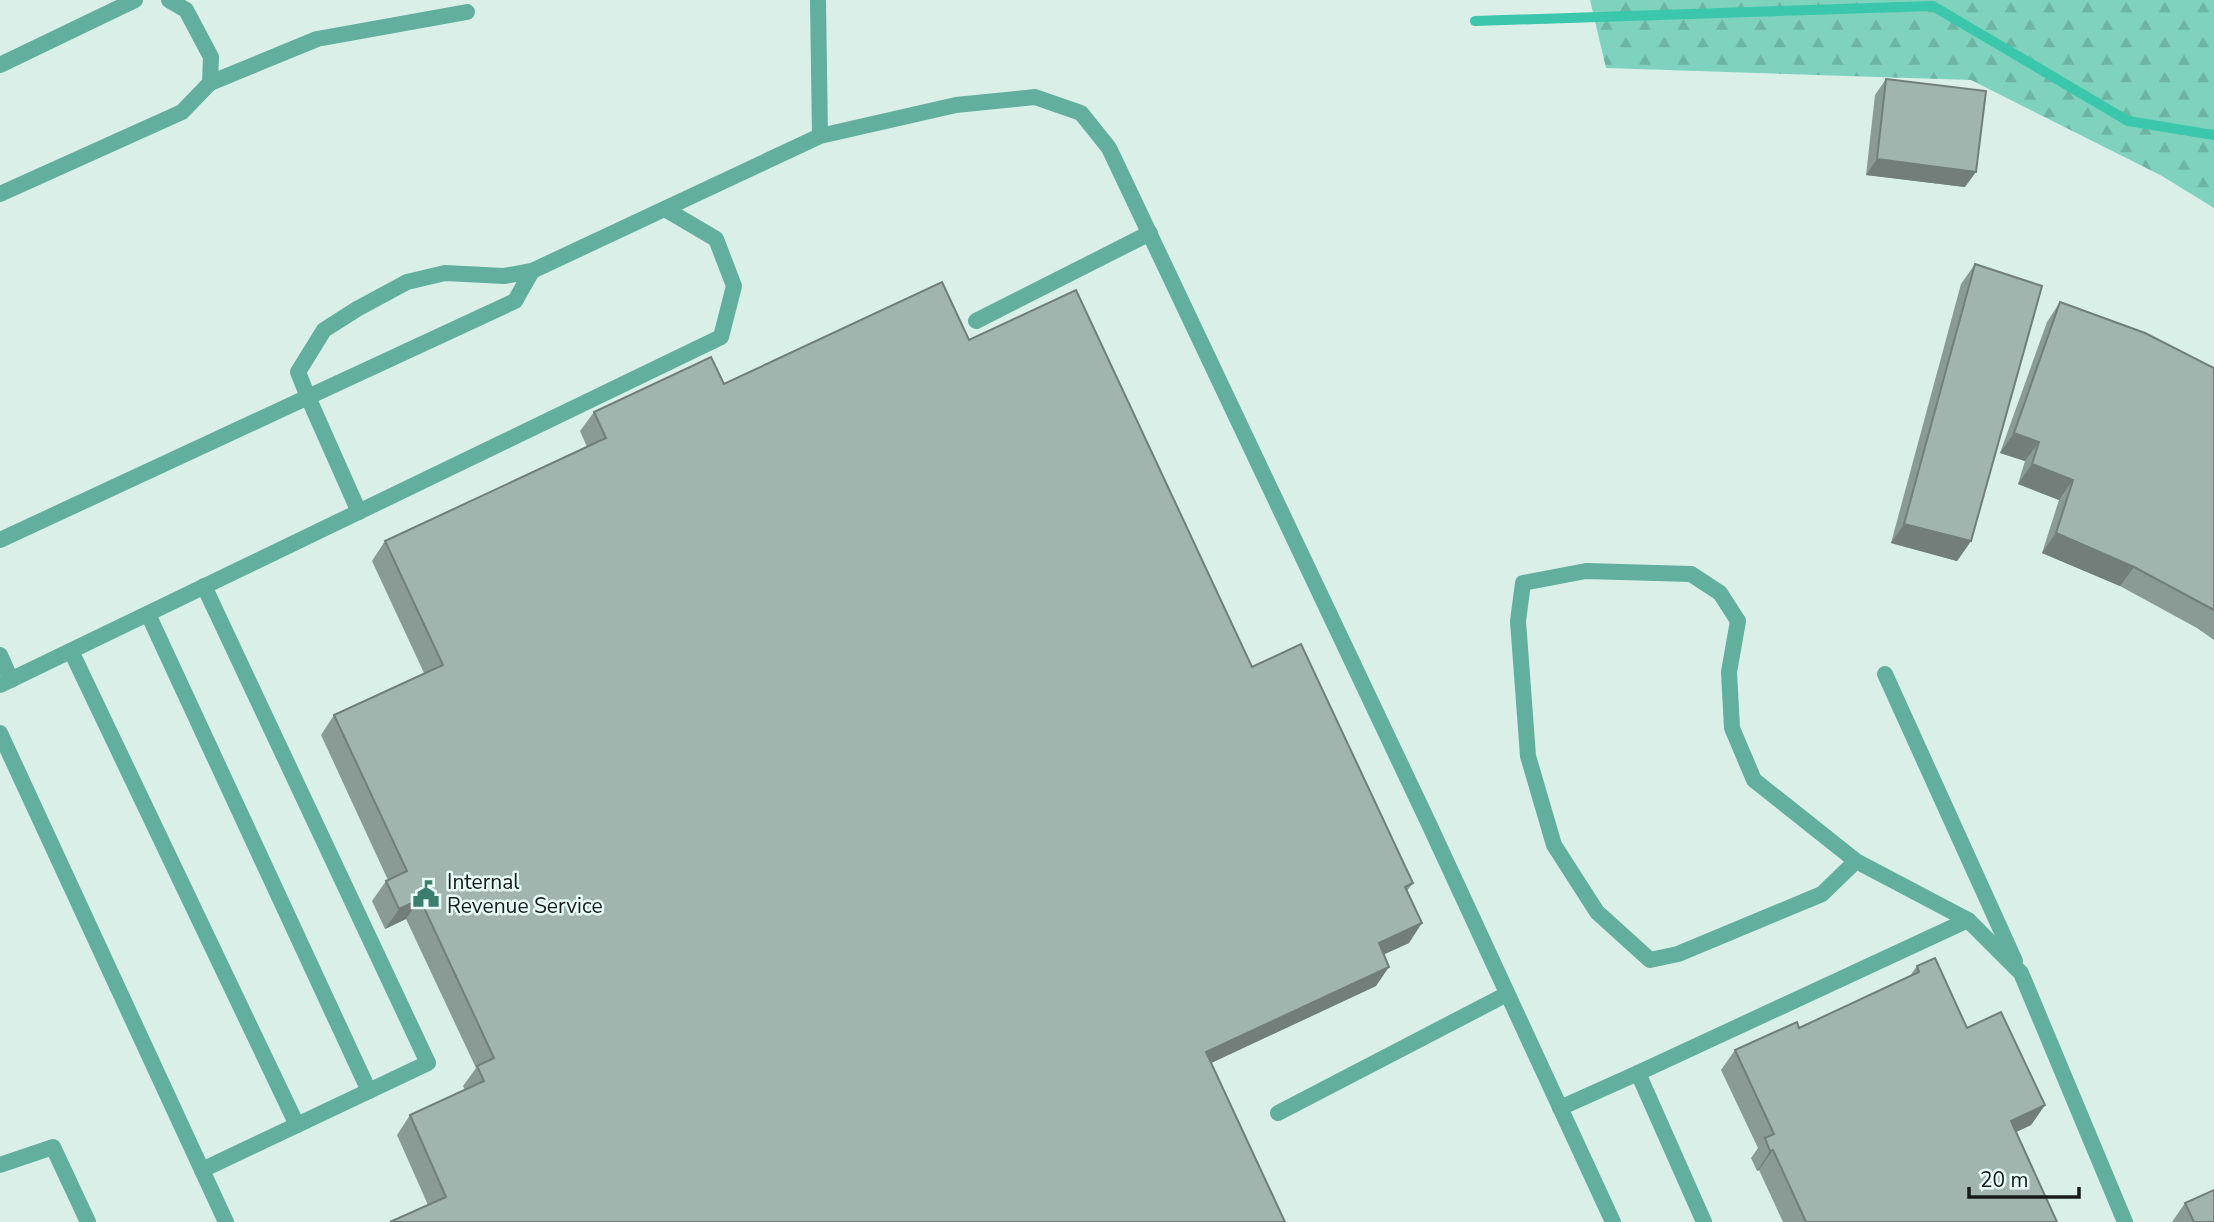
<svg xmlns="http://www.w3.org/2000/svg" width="2214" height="1222" font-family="'Nunito Sans',sans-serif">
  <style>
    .forest { fill: url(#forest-firs) }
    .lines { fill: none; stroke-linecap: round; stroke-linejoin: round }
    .stream { stroke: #3bc7ab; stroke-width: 10 }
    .lane { stroke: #61af9c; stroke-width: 16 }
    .wall { fill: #8a9b96 }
    .shaded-wall { fill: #717e7a }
    .building { fill: #a1b4ae; stroke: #717e7a; stroke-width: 2 }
    .labels { text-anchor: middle; stroke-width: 5; stroke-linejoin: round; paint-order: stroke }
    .poi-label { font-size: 21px; fill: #151c1a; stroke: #e9fcf7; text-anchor: start }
  </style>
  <defs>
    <pattern id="forest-firs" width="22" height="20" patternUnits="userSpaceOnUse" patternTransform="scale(1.75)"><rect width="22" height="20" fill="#7fd3be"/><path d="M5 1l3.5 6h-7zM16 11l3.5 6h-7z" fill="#6db5a3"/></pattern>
  </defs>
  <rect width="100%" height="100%" fill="#dbefe9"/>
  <polygon class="forest" points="1590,0 2214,0 2214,208 2162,176 1971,80 1606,68"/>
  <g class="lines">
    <polyline class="stream" points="1475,21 1933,6 2128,121 2214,135"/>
    <g class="lane">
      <polyline points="818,0 820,136"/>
      <polyline points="0,65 135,0"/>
      <polyline points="210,83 317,39 467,12"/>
      <polyline points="0,194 182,112 210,83 211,57 186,10 169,0"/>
      <polyline points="532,271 515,301 308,397 298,372 324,330 357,309 407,282 445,273 504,276 532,271 820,136 956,105 1035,97 1081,113 1109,148 1429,824 1613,1222"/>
      <polyline points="976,321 1150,233"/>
      <polyline points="0,540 308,397 359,512"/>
      <polyline points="148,614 369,1091"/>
      <polyline points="71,651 297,1125"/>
      <polyline points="0,655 11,680"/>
      <polyline points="1885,674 2015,961"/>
      <polyline points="0,685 721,337 734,286 716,239 665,209"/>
      <polyline points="0,733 226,1222"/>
      <polyline points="1856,861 1822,894 1678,954 1650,960 1597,912 1554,845 1528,756 1518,621 1523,583 1586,571 1691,574 1720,593 1738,621 1729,672 1732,728 1754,780 1856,861 1968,920 2021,973 2125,1222"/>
      <polyline points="1560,1108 1638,1073"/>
      <polyline points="1278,1113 1507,994"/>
      <polyline points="0,1165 53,1147 88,1222"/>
      <polyline points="202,1170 428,1063 204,586"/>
      <polyline points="1704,1222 1638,1073 1968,920"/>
    </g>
  </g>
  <g class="wall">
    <polygon points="1886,79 1965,187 1866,175 1875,95"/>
    <polygon points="1975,264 1971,541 1957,561 1891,543 1961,284"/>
    <polygon points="2060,302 2214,368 2214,640 2197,628 2120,586 2042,553 2059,500 2018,484 2025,461 2000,453 2047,322"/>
    <polygon points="969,340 1252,667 1413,883 1407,891 1409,943 1384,954 1376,986 1211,1063 428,1205 397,1135 410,1115 465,1090 463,1086 476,1068 406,919 385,929 372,901 386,881 388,880 321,735 334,715 424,673 372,561 385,541 587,447 580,431 594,412 724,384"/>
    <polygon points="1917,966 1967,1028 2045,1105 2031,1125 2016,1132 2057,1222 1783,1222 1759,1170 1757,1171 1751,1158 1758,1148 1721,1070 1735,1050 1799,1028 1910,976"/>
    <polygon points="2185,1203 2214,1222 2172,1222"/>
  </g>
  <g class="shaded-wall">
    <polygon points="1877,159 1976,172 1965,187 1866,175"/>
    <polygon points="2014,433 2039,442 2025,461 2000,453"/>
    <polygon points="2032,464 2073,480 2059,500 2018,484"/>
    <polygon points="1904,524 1971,541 1957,561 1891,543"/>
    <polygon points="2056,533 2134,567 2120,586 2042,553"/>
    <polygon points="420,899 406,919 385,929 399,909"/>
    <polygon points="1422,923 1409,943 1365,963 1379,943"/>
    <polygon points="1389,967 1376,986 1192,1072 1206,1052"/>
    <polygon points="2045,1105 2031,1125 1997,1141 2011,1121"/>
    <polygon points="1773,1150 1759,1170 1757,1171 1770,1151"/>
  </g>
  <g class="building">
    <polygon points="1886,79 1986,91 1976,172 1877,159"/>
    <polygon points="1975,264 2042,286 1971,541 1904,524"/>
    <polygon points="942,282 969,340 1076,290 1252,667 1301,644 1413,883 1405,887 1422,923 1379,943 1389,967 1206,1052 1285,1222 390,1222 446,1197 410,1115 484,1081 477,1066 494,1058 420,899 399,909 386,881 407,871 334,715 443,665 385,541 606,438 594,412 711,357 724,384"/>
    <polygon points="2060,302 2145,333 2214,368 2214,610 2134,567 2056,533 2073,480 2032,464 2039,442 2014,433"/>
    <polygon points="1935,958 1967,1028 2001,1012 2045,1105 2011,1121 2057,1222 1806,1222 1773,1150 1770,1151 1765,1138 1774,1134 1735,1050 1797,1022 1799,1028 1919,972 1917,966"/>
    <polygon points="2214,1190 2214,1222 2194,1222 2185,1203"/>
  </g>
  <defs>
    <symbol id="civic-bare" viewBox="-9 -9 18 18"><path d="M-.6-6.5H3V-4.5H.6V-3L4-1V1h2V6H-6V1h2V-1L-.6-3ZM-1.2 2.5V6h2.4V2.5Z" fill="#3c7e6e" stroke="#e9fcf7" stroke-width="2.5" paint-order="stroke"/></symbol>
  </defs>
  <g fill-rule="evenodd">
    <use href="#civic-bare" x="407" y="875" width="38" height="38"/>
  </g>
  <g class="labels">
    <g class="poi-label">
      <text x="447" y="889">Internal<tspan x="447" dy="24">Revenue Service</tspan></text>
    </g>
  </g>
  <path d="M1969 1187v10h110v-10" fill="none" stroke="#151c1a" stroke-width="3.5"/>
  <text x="1980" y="1187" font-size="21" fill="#151c1a" stroke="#e9fcf7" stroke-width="5" paint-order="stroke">20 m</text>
</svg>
